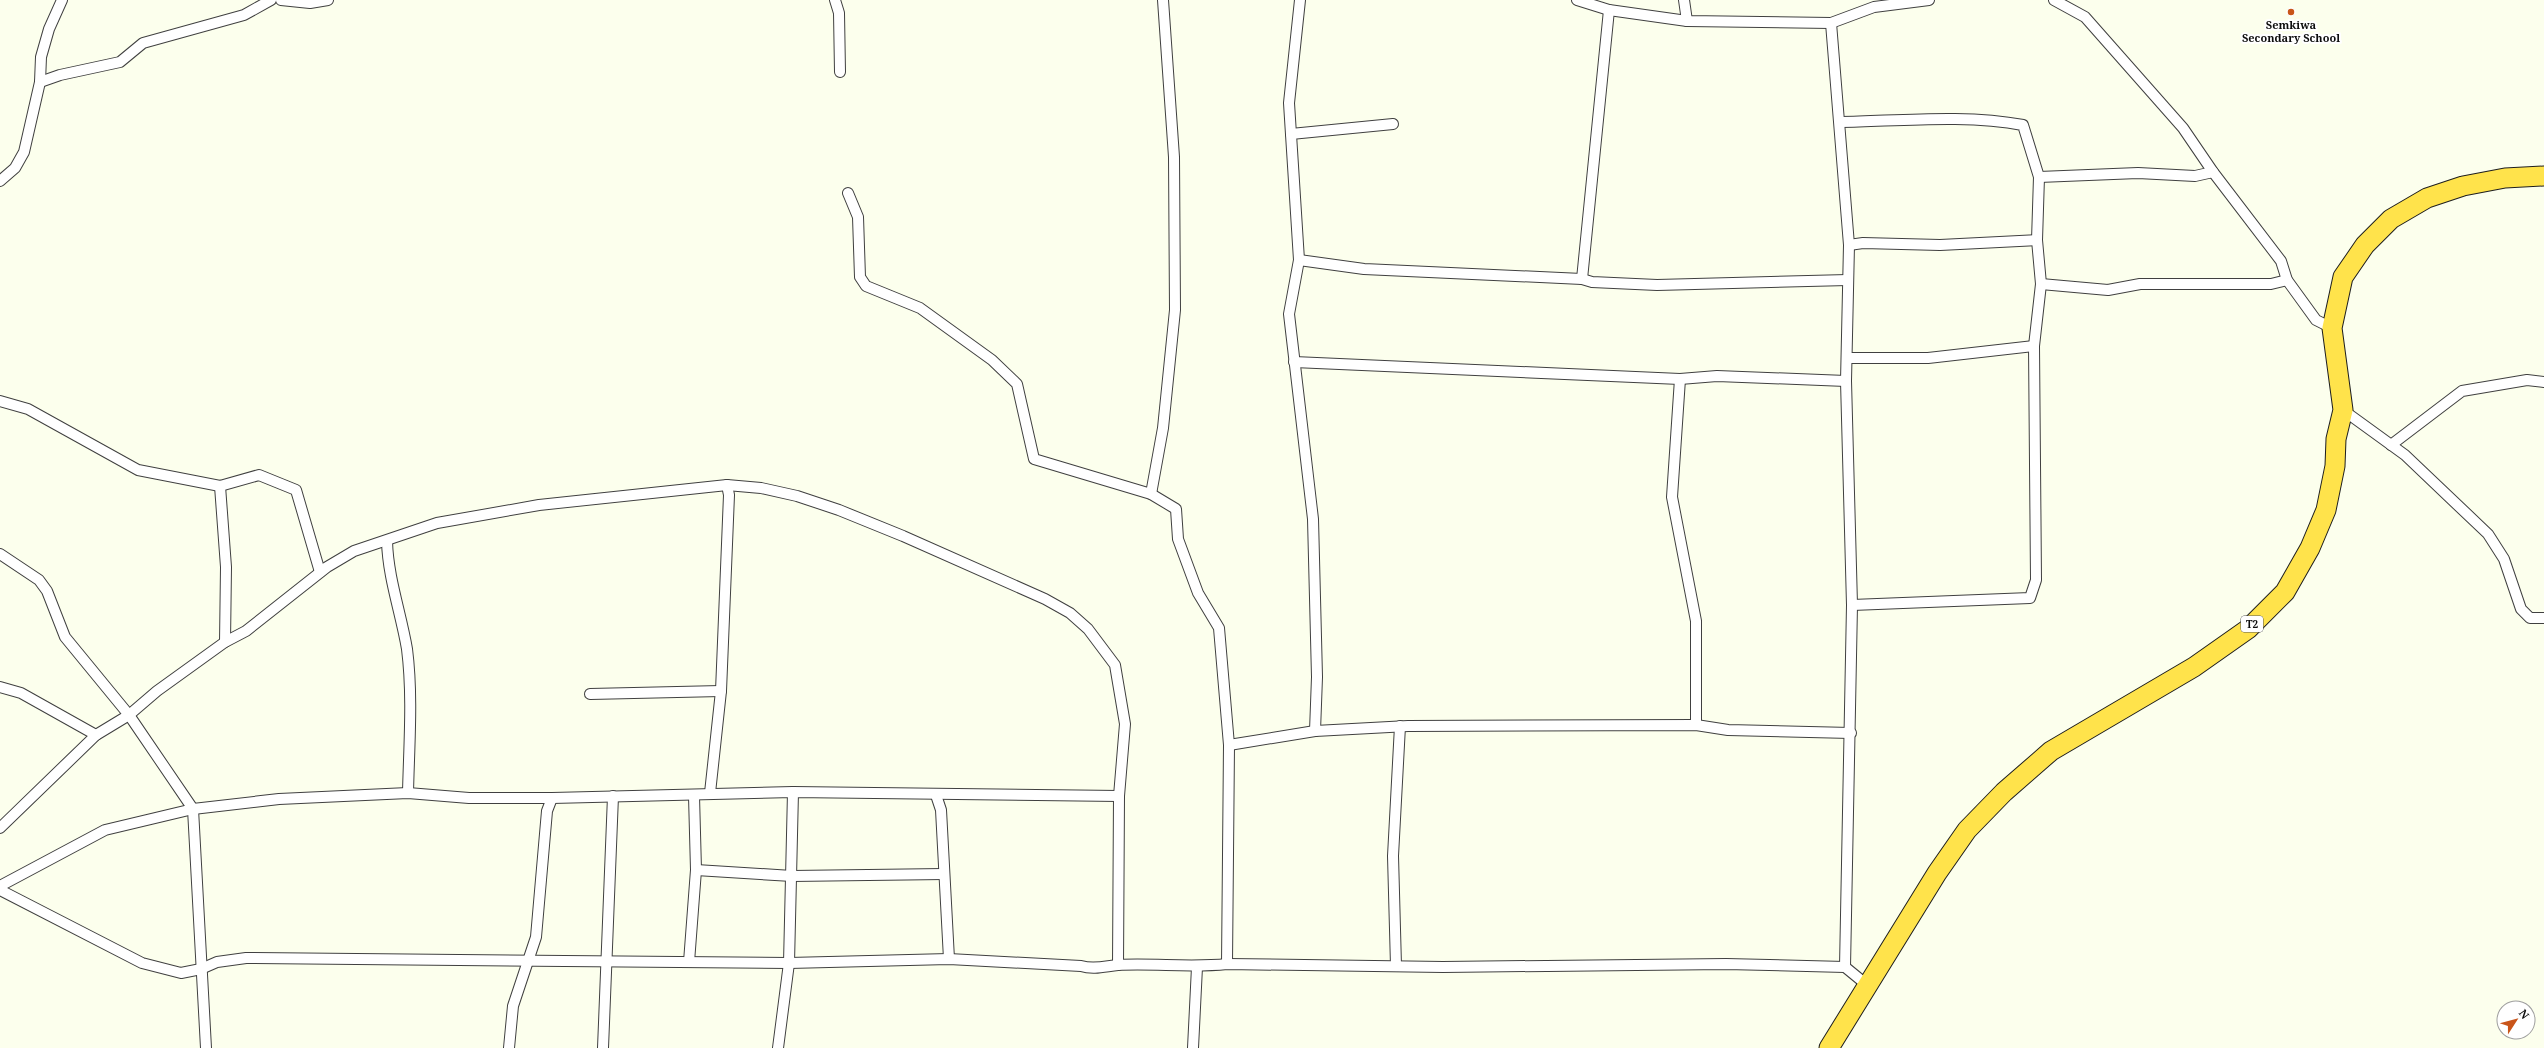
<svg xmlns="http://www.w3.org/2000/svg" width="2544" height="1048" font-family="'Noto Serif',serif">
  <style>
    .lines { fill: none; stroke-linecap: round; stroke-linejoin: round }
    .street-casing { stroke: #404040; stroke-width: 12 }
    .highway-casing { stroke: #1e1e1e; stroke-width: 21 }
    .street { stroke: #fff; stroke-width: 10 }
    .highway { stroke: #ffe34b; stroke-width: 19 }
    .poi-dot { fill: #c95519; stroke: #fff; stroke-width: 1.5 }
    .labels { text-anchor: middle; stroke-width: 4; stroke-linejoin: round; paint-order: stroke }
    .shield { fill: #fff; stroke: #565656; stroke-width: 1 }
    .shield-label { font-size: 10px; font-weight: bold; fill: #0d0d0d }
    .poi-label { font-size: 11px; font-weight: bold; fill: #0d0d0d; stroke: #fff }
  </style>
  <rect width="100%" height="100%" fill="#fcffed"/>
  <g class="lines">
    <defs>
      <g id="street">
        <polyline points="281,0 310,3 328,0"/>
        <polyline points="835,0 839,13 840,72"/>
        <polyline points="1300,0 1289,103 1299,260 1289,314 1313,519 1317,677 1315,731"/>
        <polyline points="1577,0 1609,10 1687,21 1831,23 1874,7 1929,0"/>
        <polyline points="1684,0 1687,21"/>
        <polyline points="2054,0 2085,17 2183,128 2213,172 2281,261 2287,280 2316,320 2332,328"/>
        <polyline points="1831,23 1849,245 1846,381 1852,605 1845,967"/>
        <polyline points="40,82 60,75 120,62 143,43 244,15 271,0"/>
        <path d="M1841 122C1899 121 1966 114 2023 125L2039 177 2037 240 2041 284 2034 346 2036 580 2030 598 1852 605"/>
        <polyline points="1291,134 1393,124"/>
        <polyline points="2039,177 2138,173 2195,176 2213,172"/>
        <polyline points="0,181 15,168 24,152 40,82 41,57 49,29 62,0"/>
        <polyline points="848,193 858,217 860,277 866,286 920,308 992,360 1017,384 1034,459 1151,494 1176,509 1178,539 1198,593 1219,628 1229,745 1227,964"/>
        <polyline points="1849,245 1863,243 1940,245 2037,240"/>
        <polyline points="1299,260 1364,269 1582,279 1592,282 1657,285 1848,280"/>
        <polyline points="1582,279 1609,10"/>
        <polyline points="2041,284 2108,290 2140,284 2271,284 2287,280"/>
        <polyline points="1848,358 1928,358 2034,346"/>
        <polyline points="1294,362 1680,379 1717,376 1846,381"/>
        <polyline points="1680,379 1672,497 1696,621 1696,725"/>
        <polyline points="0,401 28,409 138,470 220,486 259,475 296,490 320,572"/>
        <polyline points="2343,410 2405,455 2488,534 2504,559 2521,609 2530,618 2544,618"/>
        <polyline points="2391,445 2462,391 2527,380 2544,382"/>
        <polyline points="220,486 226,567 225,642"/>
        <polyline points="1151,494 1163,428 1175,310 1174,157 1163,0"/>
        <path d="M387 541C388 578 401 613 407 649 413 696 409 746 408 793"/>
        <polyline points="0,554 39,580 47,591 65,637 129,715 193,809 206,1048"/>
        <polyline points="0,687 21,693 96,735"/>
        <polyline points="590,694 721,691"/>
        <polyline points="1229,745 1315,731 1408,726 1696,725 1728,730 1851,733"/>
        <polyline points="710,793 721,691 729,495 727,485"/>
        <polyline points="936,795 941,810 949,959"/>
        <polyline points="0,828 96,735 129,715 157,691 225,642 246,631 327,567 354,551 437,523 539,505 727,485 761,488 797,496 839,510 903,536 1045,599 1070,613 1088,629 1115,665 1125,724 1119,796 1118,965"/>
        <polyline points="696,870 792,876 944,874"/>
        <polyline points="0,886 105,830 193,809 279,799 408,793 469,798 552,798 793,792 1119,796"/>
        <path d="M0 890 142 963 181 973 201 969 217 962 246 958 789 963 949 959 1081 966C1094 970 1106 966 1118 965 1155 963 1190 968 1227 964L1443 967 1726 964 1845 967 1867 985"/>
        <polyline points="689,962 696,870 694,796"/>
        <polyline points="1396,966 1393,856 1400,726"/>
        <polyline points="509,1048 513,1006 536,937 547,811 552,798"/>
        <polyline points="603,1048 613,796"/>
        <polyline points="778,1048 789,963 793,792"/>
        <polyline points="1193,1048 1197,967"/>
      </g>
      <polyline id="highway" points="1829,1048 1937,873 1967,830 2004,792 2051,751 2194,667 2248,629 2285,592 2310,548 2326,510 2335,466 2336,439 2343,410 2332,328 2343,277 2365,245 2391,219 2427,198 2463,186 2505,178 2544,176"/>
    </defs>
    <use href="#street" class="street-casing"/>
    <use href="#highway" class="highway-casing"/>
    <use href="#street" class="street"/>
    <use href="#highway" class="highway"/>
  </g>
  <circle class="poi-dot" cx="2291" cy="12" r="4"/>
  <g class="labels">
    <rect class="shield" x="2241" y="616" width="22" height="16" rx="3"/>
    <g class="shield-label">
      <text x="2252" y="628">T2</text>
    </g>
    <g class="poi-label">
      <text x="2291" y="29">Semkiwa<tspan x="2291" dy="13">Secondary School</tspan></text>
    </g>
  </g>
  <g transform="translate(2516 1020) rotate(54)"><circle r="19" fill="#ffffff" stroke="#9e9e9e"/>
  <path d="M0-3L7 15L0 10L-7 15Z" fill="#c95519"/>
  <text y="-6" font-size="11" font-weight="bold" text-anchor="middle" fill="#0d0d0d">N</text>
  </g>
</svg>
